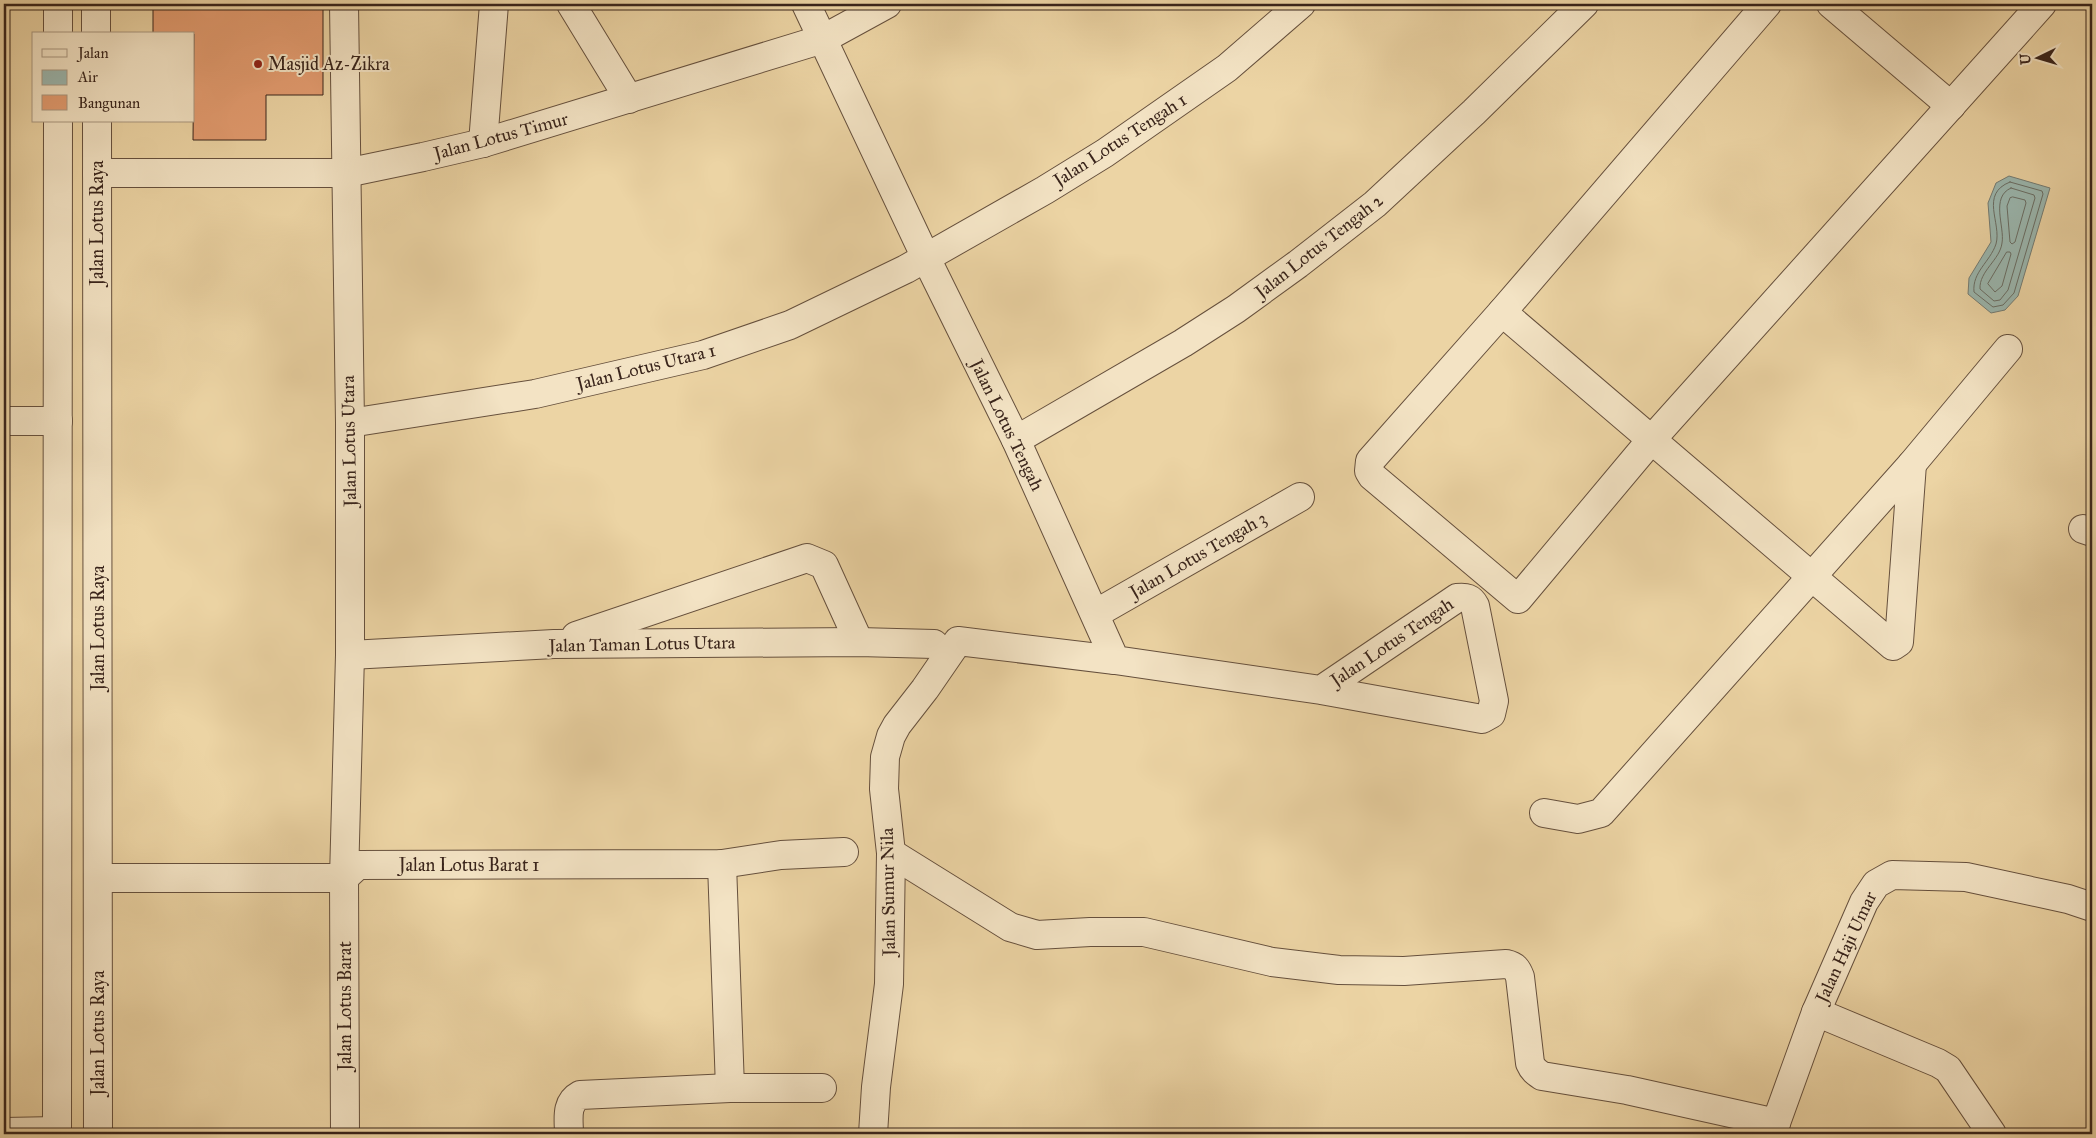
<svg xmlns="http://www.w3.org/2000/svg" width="2096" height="1138" font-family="'IM FELL Great Primer',serif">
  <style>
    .water { fill: #9bb7af; stroke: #747c74 }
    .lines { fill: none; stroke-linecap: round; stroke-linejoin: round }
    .shore { stroke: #6a6e65; stroke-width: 1 }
    .building { fill: #e39c70; stroke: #39241b }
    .minor-casing { stroke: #66503d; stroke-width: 30 }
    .minor { stroke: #f3e3c4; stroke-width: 28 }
    .poi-dot { fill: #8f2418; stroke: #f3e3c4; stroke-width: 2 }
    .labels { text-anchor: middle; stroke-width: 4; stroke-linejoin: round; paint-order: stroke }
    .poi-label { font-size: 18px; fill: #39241b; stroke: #f3e3c4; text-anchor: start }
    .street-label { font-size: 18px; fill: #39241b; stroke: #f3e3c4 }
  </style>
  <rect width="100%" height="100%" fill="#ecd4a4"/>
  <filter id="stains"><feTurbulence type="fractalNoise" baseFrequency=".004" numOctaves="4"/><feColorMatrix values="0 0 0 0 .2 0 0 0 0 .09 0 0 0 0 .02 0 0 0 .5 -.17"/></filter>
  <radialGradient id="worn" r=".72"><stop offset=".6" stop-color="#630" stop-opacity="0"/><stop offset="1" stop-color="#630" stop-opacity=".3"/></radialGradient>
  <polygon class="water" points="2009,176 2050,188 2018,296 2005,310 1991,313 1968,294 1969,278 1991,242 1988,203 1996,183"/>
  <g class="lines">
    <g class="shore">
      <path d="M2010 182 2042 191 2043 194 2014 293 2003 305 1993 307 1974 292C1972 272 1990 262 1996 244 2002 223 1979 194 2010 182Z"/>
      <path d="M2011 188 2034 195 2035 198 2008 290 2000 300 1994 301 1980 289C1979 271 2000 260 2002 243 2005 227 1990 197 2011 188Z"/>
      <polygon points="2013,197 2025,200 2026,203 2015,242 2012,244 2010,242 2007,206 2010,198"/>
      <polygon points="2007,252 2010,252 2011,254 2002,286 1995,292 1988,284"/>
    </g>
  </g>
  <polygon class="building" points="153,4 323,4 323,95 266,95 266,140 193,140 194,34 153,34"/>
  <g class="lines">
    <defs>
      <g id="minor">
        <polyline points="96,4 96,34"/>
        <polyline points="344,4 350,423 350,655 344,878 345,1134"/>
        <polyline points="571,4 629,99"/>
        <path d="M806 4 926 258 1016 440 1115 660 1321 690 1482 719 1491 714 1494 701 1475 606C1471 598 1466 597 1457 598L1321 690"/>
        <polyline points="1767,4 1502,312 1370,461 1369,471 1372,476 1518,599 1652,439 2042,4"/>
        <polyline points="1831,4 1951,106"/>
        <polyline points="58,34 58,4"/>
        <polyline points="97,121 98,1134"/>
        <polyline points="483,143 494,4"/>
        <polyline points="97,173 346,173 423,157 483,143 823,39 887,4"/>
        <polyline points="1502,312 1893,646 1899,642 1912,464"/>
        <polyline points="4,421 58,421"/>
        <polyline points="350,423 535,394 703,355 790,325 906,269 1045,190 1105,153 1227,68 1301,4"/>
        <polyline points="1016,440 1183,343 1236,309 1298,264 1375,204 1474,112 1584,4"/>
        <polyline points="2083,529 2092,532"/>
        <polyline points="1095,614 1300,497"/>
        <polyline points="576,636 807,558 824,565 859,642"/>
        <polyline points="350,655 554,644 859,642 934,644"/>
        <polyline points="1544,813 1578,819 1601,813 1912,464 2008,349"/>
        <path d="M891 853 1010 927 1037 935 1090 932H1144L1272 962 1339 970 1404 971 1506 964C1515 966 1517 969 1520 977L1530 1063C1533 1070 1536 1072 1542 1076L1627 1090 1776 1123"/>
        <polyline points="722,864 730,1088"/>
        <polyline points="98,878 344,878 358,865 722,864 781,855 844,852"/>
        <polyline points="1816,1012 1938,1063 1948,1069 1992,1134"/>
        <polyline points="4,1132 57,1131"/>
        <polyline points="57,1134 58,121"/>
        <path d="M569 1134C569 1120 565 1103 580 1095L730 1088H822"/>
        <polyline points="873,1134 876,1087 889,984 891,853 884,789 885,757 891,736 897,725 925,689 958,641 1115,660"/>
        <polyline points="1772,1134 1816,1012 1864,902 1876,884 1892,875 1966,877 2068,899 2092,907"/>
      </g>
    </defs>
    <use href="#minor" class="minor-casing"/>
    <use href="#minor" class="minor"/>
  </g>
  <circle class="poi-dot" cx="258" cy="64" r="5"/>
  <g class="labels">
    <g class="poi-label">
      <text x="268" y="70">Masjid Az-Zikra</text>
    </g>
    <g class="street-label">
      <text transform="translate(501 136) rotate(-15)" y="6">Jalan Lotus Timur</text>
      <text transform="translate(1120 140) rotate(-33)" y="6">Jalan Lotus Tengah 1</text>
      <text transform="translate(97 223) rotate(-90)" y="6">Jalan Lotus Raya</text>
      <text transform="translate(1319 246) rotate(-38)" y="6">Jalan Lotus Tengah 2</text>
      <text transform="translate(646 367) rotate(-14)" y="6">Jalan Lotus Utara 1</text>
      <text transform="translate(1007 425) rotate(64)" y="6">Jalan Lotus Tengah</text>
      <text transform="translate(349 441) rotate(-91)" y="6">Jalan Lotus Utara</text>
      <text transform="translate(1198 555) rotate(-30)" y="6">Jalan Lotus Tengah 3</text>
      <text transform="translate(98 628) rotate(-90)" y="6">Jalan Lotus Raya</text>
      <text transform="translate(1392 642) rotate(-34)" y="6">Jalan Lotus Tengah</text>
      <text transform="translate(642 644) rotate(-1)" y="6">Jalan Taman Lotus Utara</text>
      <text x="469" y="871">Jalan Lotus Barat 1</text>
      <text transform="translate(888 892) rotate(-91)" y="6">Jalan Sumur Nila</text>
      <text transform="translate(1846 947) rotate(-65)" y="6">Jalan Haji Umar</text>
      <text transform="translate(345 1006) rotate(-90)" y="6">Jalan Lotus Barat</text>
      <text transform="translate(98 1033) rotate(-90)" y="6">Jalan Lotus Raya</text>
    </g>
  </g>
  <rect width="2096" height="1138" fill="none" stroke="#ecd4a4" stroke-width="20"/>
  <rect x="5" y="5" width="2086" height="1128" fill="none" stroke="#39241b" stroke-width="2.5"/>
  <rect x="10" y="10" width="2076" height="1118" fill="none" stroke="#39241b"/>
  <rect x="32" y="32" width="162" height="90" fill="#f3e3c4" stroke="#a99780"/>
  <rect x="42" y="49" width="25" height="8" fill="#f3e3c4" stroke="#a99780"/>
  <text x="78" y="58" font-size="15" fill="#39241b">Jalan</text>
  <rect x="42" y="70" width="25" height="15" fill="#9bb7af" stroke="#a99780"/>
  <text x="78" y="82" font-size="15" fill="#39241b">Air</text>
  <rect x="42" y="95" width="25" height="15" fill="#e39c70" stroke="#a99780"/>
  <text x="78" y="108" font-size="15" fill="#39241b">Bangunan</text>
  <g transform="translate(2038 58) rotate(265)" stroke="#f3e3c4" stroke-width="4" paint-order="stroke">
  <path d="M0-4L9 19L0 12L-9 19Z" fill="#39241b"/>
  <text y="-8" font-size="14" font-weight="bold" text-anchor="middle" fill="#39241b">U</text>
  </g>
  <rect width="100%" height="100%" filter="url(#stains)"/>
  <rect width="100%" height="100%" fill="url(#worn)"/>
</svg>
